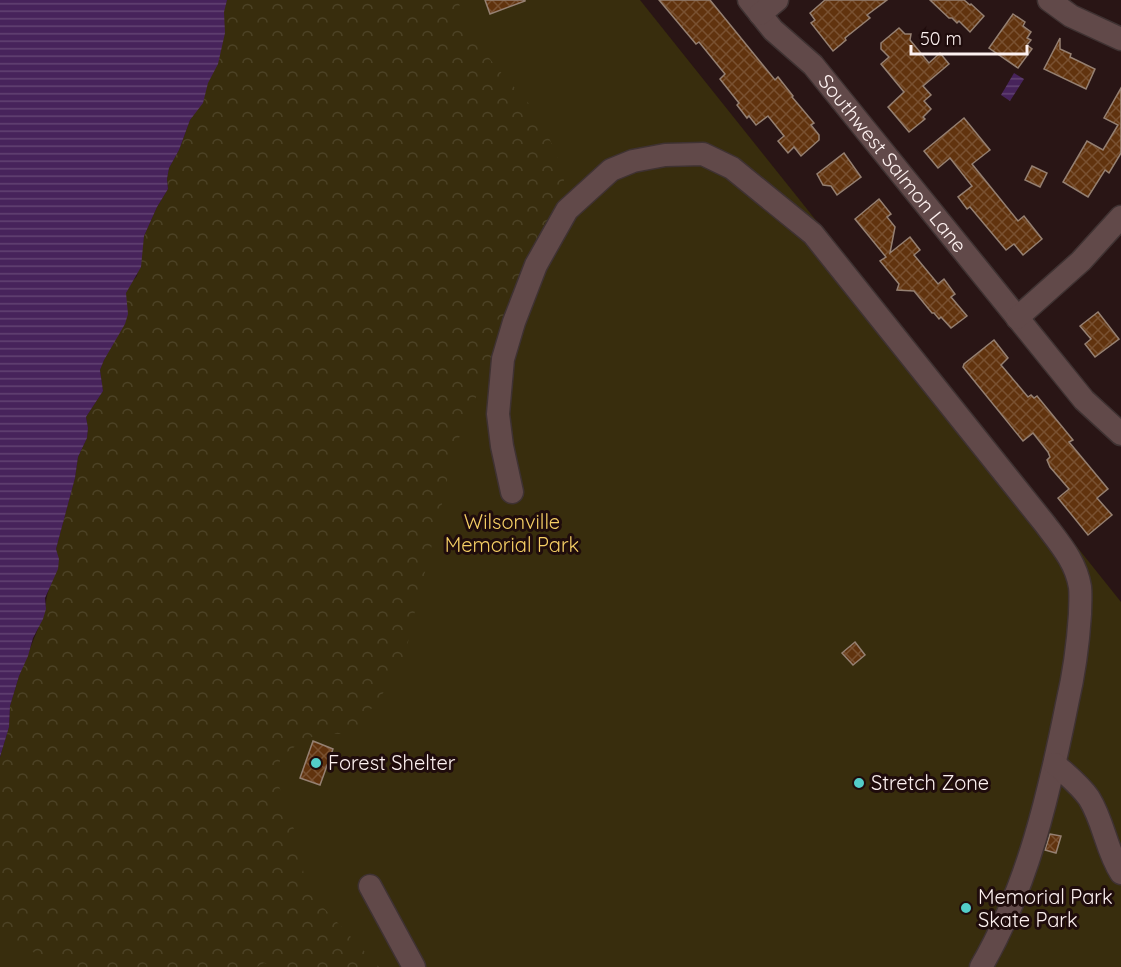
<svg xmlns="http://www.w3.org/2000/svg" width="1121" height="967" font-family="Quicksand,sans-serif">
  <style>
    .green { fill: #382d0d }
    .forest { fill: url(#forest-crowns) }
    .water { fill: url(#water-rules) }
    .building { fill: url(#building-cross-hatch); stroke: #958072; stroke-width: 1.5 }
    .lines { fill: none; stroke-linecap: round; stroke-linejoin: round }
    .minor-casing { stroke: #3f3232; stroke-width: 25 }
    .minor { stroke: #614949; stroke-width: 22 }
    .poi-dot { fill: #53cdc9; stroke: #1f0c0c; stroke-width: 2 }
    .labels { text-anchor: middle; stroke-width: 6; stroke-linejoin: round; paint-order: stroke }
    .street-label { font-size: 20px; fill: #fdf1f0; stroke: #1f0c0c }
    .park-label { font-size: 20px; fill: #f6cf65; stroke: #1f0c0c }
    .poi-label { font-size: 20px; fill: #fdf1f0; stroke: #1f0c0c; text-anchor: start }
  </style>
  <defs>
    <pattern id="forest-crowns" width="20" height="18" patternUnits="userSpaceOnUse" patternTransform="scale(1.5)"><rect width="20" height="18" fill="#382d0d"/><path d="M2 6a3 3 0 1 1 6 0M12 15a3 3 0 1 1 6 0" fill="none" stroke="#4c4225"/></pattern>
    <pattern id="water-rules" width="6" height="5" patternUnits="userSpaceOnUse" patternTransform="scale(1.5)"><rect width="6" height="5" fill="#47235b"/><path d="M0 2.5h6" fill="none" stroke="#624373"/></pattern>
    <pattern id="building-cross-hatch" width="8" height="8" patternUnits="userSpaceOnUse" patternTransform="scale(1.5)"><rect width="8" height="8" fill="#61330e"/><path d="M0 0l8 8M0 8l8-8" fill="none" stroke="#795131"/></pattern>
  </defs>
  <rect width="100%" height="100%" fill="#291515"/>
  <polygon class="green" points="227,0 640,0 1121,602 1121,967 0,967 0,758"/>
  <path class="forest" d="M227 0H458L466 27 496 67 540 116 565 176 554 218 516 301 454 450 439 517 412 623 403 666 352 735C315 731 309 735 280 758L279 786 296 835 307 890 379 967H276L264 963 257 967H66L58 962 0 939V758L9 727 10 706 19 676 46 609C44 587 63 572 56 549L75 478 78 457 87 438 88 428 86 417 103 391 100 370 126 304V293L130 284 137 276 144 236 157 207 168 189 167 179 169 168 179 150 190 120 203 103 208 83 218 64 225 33 224 12Z"/>
  <g class="water">
    <polygon points="0,0 227,0 224,12 225,33 218,64 208,83 203,103 190,120 179,150 169,168 167,179 168,189 157,207 144,236 141,267 126,293 128,314 125,324 104,360 100,370 103,391 86,417 88,428 87,438 78,457 75,478 56,549 59,559 58,569 45,598 46,609 43,619 33,638 28,656 19,676 10,706 9,727 0,757"/>
    <polygon points="1014,73 1024,79 1010,101 1001,95"/>
  </g>
  <g class="building">
    <polygon points="485,0 525,0 525,1 490,14"/>
    <polygon points="659,0 710,0 775,80 778,77 793,96 792,97 814,123 811,125 819,135 819,140 801,156 794,147 788,153 778,141 784,136 768,116 756,125 749,116 747,118 737,105 739,103 720,79 725,74 699,42 696,44"/>
    <polygon points="825,0 887,0 867,15 870,18 845,38 846,40 833,51 811,23 815,20 810,13"/>
    <polygon points="930,0 964,0 970,5 971,4 984,16 970,32 959,21 957,23 952,18 949,18"/>
    <polygon points="1013,14 1025,22 1023,26 1031,32 1027,38 1031,40 1027,45 1032,49 1018,68 989,48"/>
    <polygon points="899,28 905,34 911,34 910,40 929,63 940,53 949,64 923,86 931,95 924,101 931,109 923,117 925,119 909,132 888,107 904,92 881,64 889,57 881,49 881,43"/>
    <polygon points="1060,38 1060,49 1071,54 1070,57 1095,69 1086,89 1044,69"/>
    <polygon points="1121,88 1121,153 1109,173 1105,170 1088,197 1063,182 1087,141 1103,150 1118,125 1104,118"/>
    <polygon points="964,118 990,150 972,164 1018,221 1024,216 1042,239 1023,255 1014,244 1006,250 970,207 967,209 958,197 972,186 950,158 938,168 924,151"/>
    <polygon points="844,153 861,177 837,195 831,186 823,185 817,174"/>
    <polygon points="1032,166 1047,173 1040,187 1025,180"/>
    <polygon points="879,199 891,214 887,217 895,227 890,253 910,237 920,250 914,255 938,284 944,279 955,294 951,297 967,316 951,328 941,317 939,319 934,313 932,313 914,291 897,290 899,284 880,261 886,257 855,219"/>
    <polygon points="1098,312 1119,339 1095,357 1085,344 1091,339 1080,326"/>
    <polygon points="994,340 1008,358 1001,365 1028,397 1031,395 1034,398 1037,396 1073,440 1069,442 1108,489 1097,498 1112,515 1088,535 1058,498 1069,489 1050,467 1047,460 1050,457 1048,452 1033,433 1023,441 963,367 964,364"/>
    <polygon points="855,642 865,655 853,665 842,653"/>
    <polygon points="313,741 333,749 320,785 300,778"/>
    <polygon points="1050,834 1061,836 1056,853 1045,850"/>
  </g>
  <g class="lines">
    <defs>
      <g id="minor">
        <path id="s1" d="M749 0 773 30 813 65 1084 400 1121 434"/>
        <polyline points="1049,0 1071,16 1121,39"/>
        <polyline points="760,14 777,0"/>
        <polyline points="1017,318 1081,261 1121,217"/>
        <path d="M512 492 502 446 498 414 503 359 514 322 536 265 567 210 611 170 633 161 665 155 703 154 732 168 813 234 1045 524C1060 544 1076 562 1080 587 1081 596 1080 606 1080 614 1078 645 1074 674 1067 704 1049 794 1028 886 981 967"/>
        <path d="M1055 764C1067 775 1080 785 1089 798 1104 822 1106 850 1121 873"/>
        <polyline points="370,886 414,967"/>
      </g>
    </defs>
    <use href="#minor" class="minor-casing"/>
    <use href="#minor" class="minor"/>
  </g>
  <g class="poi-dot">
    <circle cx="316" cy="763" r="6"/>
    <circle cx="859" cy="783" r="6"/>
    <circle cx="966" cy="908" r="6"/>
  </g>
  <g class="labels">
    <g class="street-label">
      <text dy="7" stroke="none"><textPath href="#s1" startOffset="218">Southwest Salmon Lane</textPath></text>
    </g>
    <g class="park-label">
      <text x="512" y="529">Wilsonville<tspan x="512" dy="23">Memorial Park</tspan></text>
    </g>
    <g class="poi-label">
      <text x="328" y="770">Forest Shelter</text>
      <text x="871" y="790">Stretch Zone</text>
      <text x="978" y="904">Memorial Park<tspan x="978" dy="23">Skate Park</tspan></text>
    </g>
  </g>
  <path d="M911 45v9h116v-9" fill="none" stroke="#fdf1f0" stroke-width="3"/>
  <text x="920" y="45" font-size="18" fill="#fdf1f0" stroke="#1f0c0c" stroke-width="4.5" paint-order="stroke">50 m</text>
</svg>
